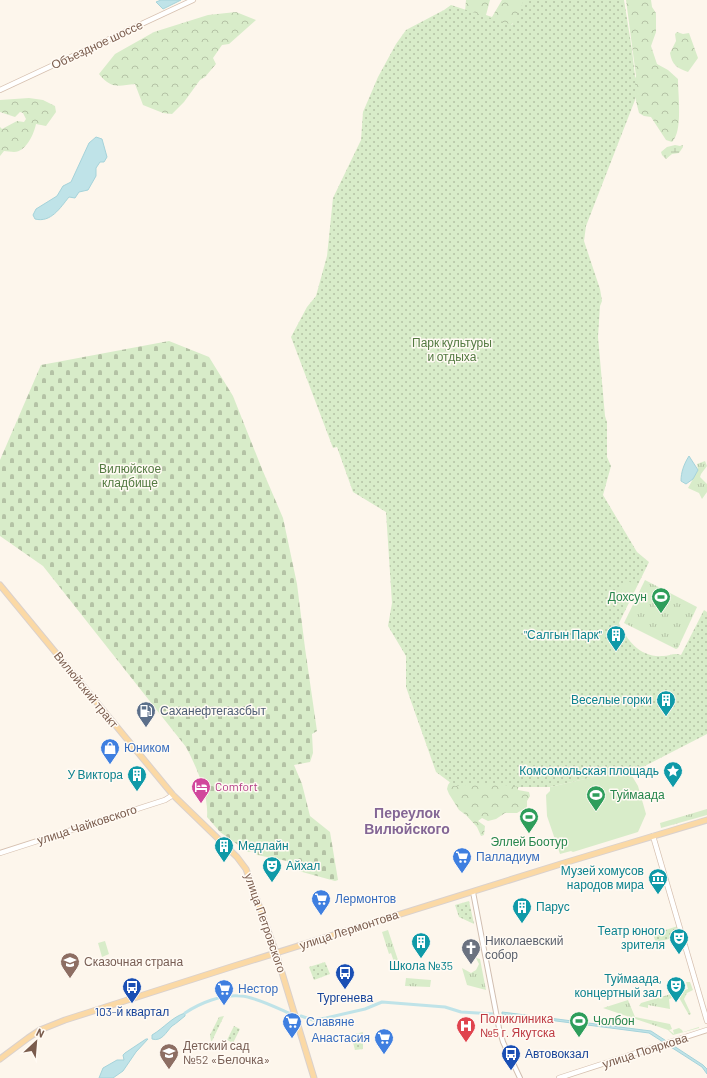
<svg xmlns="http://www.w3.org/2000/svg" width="707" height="1078" font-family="Barlow,sans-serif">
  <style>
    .grass { fill: url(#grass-tufts) }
    .forest { fill: url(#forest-crowns) }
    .wetland { fill: url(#wetland-marsh) }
    .cemetery { fill: url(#cemetery-stones) }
    .park { fill: url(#park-dots) }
    .pitch { fill: #d8ecc9 }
    .water { fill: #bfe3e8; stroke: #a5d3da }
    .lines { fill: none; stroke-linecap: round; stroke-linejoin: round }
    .canal { stroke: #bfe3e8; stroke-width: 3 }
    .tertiary-casing { stroke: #d1beb0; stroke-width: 6 }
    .secondary-casing { stroke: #d6c0b0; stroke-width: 6 }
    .primary-casing { stroke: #dad1cd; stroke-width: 7 }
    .tertiary { stroke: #fff; stroke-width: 4 }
    .secondary { stroke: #fff; stroke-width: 4.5 }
    .primary { stroke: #fbd9a5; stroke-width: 5 }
    .labels { text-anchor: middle; stroke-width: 3; stroke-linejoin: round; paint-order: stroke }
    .street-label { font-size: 12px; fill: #7a5c4d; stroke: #fffaf3 }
    .park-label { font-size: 12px; fill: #537a41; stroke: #fffaf3 }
    .leisure-label { font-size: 12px; fill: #27864d; stroke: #fffaf3; text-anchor: start }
    .culture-label { font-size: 12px; fill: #0d838f; stroke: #fffaf3; text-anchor: end }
    .service-label { font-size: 12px; fill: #4e5e75; stroke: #fffaf3; text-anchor: start }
    .shop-label { font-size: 12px; fill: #366cbe; stroke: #fffaf3; text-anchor: start }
    .hotel-label { font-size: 12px; fill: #b23c85; stroke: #fffaf3; text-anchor: start }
    .worship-label { font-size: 12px; fill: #5b616d; stroke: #fffaf3; text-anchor: start }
    .education-label { font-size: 12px; fill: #785e54; stroke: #fffaf3; text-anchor: start }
    .transit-label { font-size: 12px; fill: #164399; stroke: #fffaf3 }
    .health-label { font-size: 12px; fill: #be3a42; stroke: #fffaf3; text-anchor: start }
    .quarter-label { font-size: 14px; font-weight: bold; fill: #846695; stroke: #fffaf3 }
  </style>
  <defs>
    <pattern id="grass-tufts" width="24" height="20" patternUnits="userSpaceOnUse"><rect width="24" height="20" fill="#d8ecc9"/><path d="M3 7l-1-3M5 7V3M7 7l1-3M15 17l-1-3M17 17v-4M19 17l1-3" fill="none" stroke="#b4c2a5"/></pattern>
    <pattern id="forest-crowns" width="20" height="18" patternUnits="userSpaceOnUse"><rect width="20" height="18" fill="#d8ecc9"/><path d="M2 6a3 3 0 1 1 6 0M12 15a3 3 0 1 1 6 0" fill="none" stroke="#b4c2a5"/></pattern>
    <pattern id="wetland-marsh" width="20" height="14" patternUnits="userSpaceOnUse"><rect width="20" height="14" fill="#d8ecc9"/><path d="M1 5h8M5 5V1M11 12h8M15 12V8" fill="none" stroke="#b4c2a5"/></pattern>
    <pattern id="cemetery-stones" width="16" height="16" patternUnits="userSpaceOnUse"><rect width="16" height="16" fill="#d8ecc9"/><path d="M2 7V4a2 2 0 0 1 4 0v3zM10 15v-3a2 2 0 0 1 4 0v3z" fill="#b4c2a5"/></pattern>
    <pattern id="park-dots" width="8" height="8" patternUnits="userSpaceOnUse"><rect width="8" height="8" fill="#d8ecc9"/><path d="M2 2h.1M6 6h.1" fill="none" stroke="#b4c2a5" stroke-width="1.8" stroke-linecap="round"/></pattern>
  </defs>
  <rect width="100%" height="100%" fill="#fdf6ec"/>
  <g class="grass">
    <polygon points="705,461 707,466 701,474 700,477 707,484 707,492 702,499 699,493 688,488 698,470 697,464"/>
    <polygon points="645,580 697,607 678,648 676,649 624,623"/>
    <polygon points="707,809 707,815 661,828 660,823"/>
    <polygon points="388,930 401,969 397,971 391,953 389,954 382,932"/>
    <polygon points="476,958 480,959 486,990 467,985 462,968 471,973 476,970 479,964"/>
    <polygon points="406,978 431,980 430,987 405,986"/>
    <polygon points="686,982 690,982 693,990 687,993 684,999 691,1014 689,1015 678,996 675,997 674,993 688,989"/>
    <polygon points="671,994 672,998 669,999 670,1009 648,1005 648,1008 639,1006 641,1003"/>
    <polygon points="628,1000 635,1017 670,1024 672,1029 669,1030 674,1034 673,1030 679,1028 682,1030 683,1032 699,1027 699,1028 673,1035 668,1030 603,1008"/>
  </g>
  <g class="forest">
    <polygon points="466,0 490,0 486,15 492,17 502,0 590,0 513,23 504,33 465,12"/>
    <path d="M626 0H651L652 7 656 13V32L651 46 657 64 668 70 678 79C678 95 683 132 672 142L666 140 651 117 644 116 639 113 632 85 636 76Z"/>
    <path d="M236 12 256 20 229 44 222 45 213 58 216 64 205 77 200 80 184 102 172 114 163 113 143 105 135 84C118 86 111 89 99 74L115 54 154 32 208 15Z"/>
    <path d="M677 32 683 34 689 33 698 58 688 72C677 68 672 65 670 53L676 41 675 34Z"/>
    <path d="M29 98 43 100 55 106 56 112 46 126 36 124C34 134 26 152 14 152 11 152 7 151 4 151L0 156V127L2 129 17 121 24 122 26 119 23 113 20 112 15 117 0 112V100Z"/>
    <polygon points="454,776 527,779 518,788 518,790 529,792 530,796 527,801 527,807 517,813 505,813 496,819 488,821 482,818 478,821 485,826 484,835 481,836 477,827 466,815 459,810 449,794 447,789 448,785"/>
  </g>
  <polygon class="wetland" points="675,145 680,146 683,145 683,147 679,153 672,154 666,159 662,155 661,152 667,147"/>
  <path class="cemetery" d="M169 341 209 357 233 396 262 469 283 518 297 584 305 648 317 731 312 734 313 753 310 762 294 765 302 784 310 816 330 832 338 880 335 881 295 870 287 861 257 855 254 851 248 852 220 832 207 817C209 795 196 766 186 747L43 566 0 536V460L41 365Z"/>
  <g class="park">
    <path d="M524 0H624L632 50 635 76V100L586 226 584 241 600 289 602 301 600 306 598 337 605 416 607 422V457L611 466 603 495 637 552 649 562 619 623C627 641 641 658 663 656 670 656 674 652 681 655L704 610 707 612V734L637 770 625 774 620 771 550 787H519L489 783 455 786 436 772 406 687V656L388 626 392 603 386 512 353 492 337 447 333 448 291 337 307 307 316 296 327 256 333 198 361 140 363 112 378 77 396 44 406 30 444 10 451 5 512 25Z"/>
    <polygon points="469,901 474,924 459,917 455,905"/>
    <polygon points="678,926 681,935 656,943 653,934"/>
    <polygon points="325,962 330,974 314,980 309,967"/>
    <polygon points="224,1016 212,1041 211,1041 210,1035 219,1017"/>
    <polygon points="234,1026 240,1029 233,1043 227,1040"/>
    <polygon points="363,1032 363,1049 355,1050 351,1035"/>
  </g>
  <g class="pitch">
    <polygon points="626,580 636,585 627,605 616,599"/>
    <polygon points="620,771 629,776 632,776 638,786 646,814 638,832 573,852 571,851 560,854 547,816 546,795 550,791 550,787"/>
    <polygon points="105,941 109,954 102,957 98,943"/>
  </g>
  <g class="water">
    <polygon points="161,0 181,0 163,9 156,2"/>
    <path d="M96 137 102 139 107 157 104 162H100L96 168V176L88 190 79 192 75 198 69 197C60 208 51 223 35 219L33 215 36 209 57 196 63 186 71 182 89 143Z"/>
    <path d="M689 456 698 470 693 479 686 484 681 481C681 472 684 464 689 456Z"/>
    <polygon points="502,1012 651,1031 703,1065 707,1069 707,1074 702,1067 649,1033 502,1014"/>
    <path d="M185 1013V1016C181 1019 177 1023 172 1026 166 1032 162 1042 152 1039V1035C164 1028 172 1017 185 1013Z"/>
    <polygon points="146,1039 148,1039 136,1052 123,1071 113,1078 99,1078 103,1068 117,1060 124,1060 123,1055 125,1053"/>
  </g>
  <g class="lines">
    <g class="canal">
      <path d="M185 1013C200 1003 222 994 241 996 256 997 279 1009 293 1015"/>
      <polyline points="301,1016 313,1020 326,1018 365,1009 382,1002 445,1007 461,1012 494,1014"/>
    </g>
    <defs>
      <polyline id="tertiary" points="473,892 499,1028 503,1042 520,1078"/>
      <g id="secondary">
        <polyline points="0,90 193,0"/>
        <polyline points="653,836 707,1021"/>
        <polyline points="0,853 165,800 173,795"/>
        <polyline points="559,1078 707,1030"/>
      </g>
      <g id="primary">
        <polyline points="0,585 173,795 237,857 246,869 276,953 314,1078"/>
        <polyline points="0,1059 28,1038 40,1030 65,1020 234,966 564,863 707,820"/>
      </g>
    </defs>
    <use href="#tertiary" class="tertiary-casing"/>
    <use href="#secondary" class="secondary-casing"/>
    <use href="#primary" class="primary-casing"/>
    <use href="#tertiary" class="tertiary"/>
    <use href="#secondary" class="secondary"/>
    <use href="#primary" class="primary"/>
  </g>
  <defs>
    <symbol id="stadium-pin" viewBox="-11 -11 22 30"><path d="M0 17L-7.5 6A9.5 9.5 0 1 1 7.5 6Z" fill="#2e9e5b" stroke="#fffaf3"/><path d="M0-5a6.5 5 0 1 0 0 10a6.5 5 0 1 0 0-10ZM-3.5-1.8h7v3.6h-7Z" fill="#fff"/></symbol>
    <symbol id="building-pin" viewBox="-11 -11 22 30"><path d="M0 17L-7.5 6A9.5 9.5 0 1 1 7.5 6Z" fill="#0f9aa8" stroke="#fffaf3"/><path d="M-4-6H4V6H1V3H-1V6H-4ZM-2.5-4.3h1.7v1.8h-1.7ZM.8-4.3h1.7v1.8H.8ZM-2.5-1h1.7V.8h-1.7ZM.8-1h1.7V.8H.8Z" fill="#fff"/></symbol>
    <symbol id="fuel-pin" viewBox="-11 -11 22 30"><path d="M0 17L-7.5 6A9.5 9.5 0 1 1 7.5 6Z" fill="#5c6f8a" stroke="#fffaf3"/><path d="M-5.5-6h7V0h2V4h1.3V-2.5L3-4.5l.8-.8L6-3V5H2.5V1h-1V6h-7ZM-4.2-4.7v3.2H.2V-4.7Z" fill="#fff"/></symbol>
    <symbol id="shop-pin" viewBox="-11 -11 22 30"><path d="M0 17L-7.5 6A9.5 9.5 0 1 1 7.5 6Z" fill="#3f7fe0" stroke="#fffaf3"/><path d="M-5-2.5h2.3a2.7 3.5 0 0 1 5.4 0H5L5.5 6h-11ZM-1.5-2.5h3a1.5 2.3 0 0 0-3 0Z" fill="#fff"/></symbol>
    <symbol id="sight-pin" viewBox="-11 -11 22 30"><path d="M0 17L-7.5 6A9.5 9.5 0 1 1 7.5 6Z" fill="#0f9aa8" stroke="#fffaf3"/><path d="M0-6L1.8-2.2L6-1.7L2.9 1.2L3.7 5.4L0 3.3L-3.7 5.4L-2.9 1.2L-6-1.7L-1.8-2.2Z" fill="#fff"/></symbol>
    <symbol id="hotel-pin" viewBox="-11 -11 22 30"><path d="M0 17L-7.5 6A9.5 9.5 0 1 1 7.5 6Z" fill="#d1479c" stroke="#fffaf3"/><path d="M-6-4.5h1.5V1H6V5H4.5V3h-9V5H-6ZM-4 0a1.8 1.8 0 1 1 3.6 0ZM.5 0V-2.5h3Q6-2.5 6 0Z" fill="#fff"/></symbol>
    <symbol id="supermarket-pin" viewBox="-11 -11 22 30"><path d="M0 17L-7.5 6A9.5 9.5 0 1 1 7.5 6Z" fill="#3f7fe0" stroke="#fffaf3"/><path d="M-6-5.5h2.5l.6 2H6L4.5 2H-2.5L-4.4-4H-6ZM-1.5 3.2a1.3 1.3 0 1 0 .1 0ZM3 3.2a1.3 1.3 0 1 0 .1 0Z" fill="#fff"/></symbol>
    <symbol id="theatre-pin" viewBox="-11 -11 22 30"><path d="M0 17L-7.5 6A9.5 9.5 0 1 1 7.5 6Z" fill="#0f9aa8" stroke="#fffaf3"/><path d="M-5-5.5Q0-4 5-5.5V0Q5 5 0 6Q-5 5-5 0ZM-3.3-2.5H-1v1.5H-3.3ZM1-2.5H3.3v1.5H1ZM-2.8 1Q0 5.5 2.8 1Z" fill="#fff"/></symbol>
    <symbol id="museum-pin" viewBox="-11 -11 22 30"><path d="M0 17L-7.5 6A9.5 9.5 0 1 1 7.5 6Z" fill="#0f9aa8" stroke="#fffaf3"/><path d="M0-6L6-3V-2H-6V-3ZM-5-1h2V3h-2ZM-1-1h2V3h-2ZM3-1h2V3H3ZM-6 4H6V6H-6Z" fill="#fff"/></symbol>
    <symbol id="church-pin" viewBox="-11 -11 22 30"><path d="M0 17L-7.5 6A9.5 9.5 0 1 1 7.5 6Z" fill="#6b7280" stroke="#fffaf3"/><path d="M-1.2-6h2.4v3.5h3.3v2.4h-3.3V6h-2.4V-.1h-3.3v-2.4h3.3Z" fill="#fff"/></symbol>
    <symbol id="school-pin" viewBox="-11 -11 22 30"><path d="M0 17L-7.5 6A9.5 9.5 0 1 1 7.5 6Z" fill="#8d6e63" stroke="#fffaf3"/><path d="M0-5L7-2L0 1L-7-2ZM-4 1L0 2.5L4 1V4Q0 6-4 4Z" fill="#fff"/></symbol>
    <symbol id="bus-pin" viewBox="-11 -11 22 30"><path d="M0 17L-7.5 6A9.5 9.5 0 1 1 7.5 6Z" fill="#1a4fb4" stroke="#fffaf3"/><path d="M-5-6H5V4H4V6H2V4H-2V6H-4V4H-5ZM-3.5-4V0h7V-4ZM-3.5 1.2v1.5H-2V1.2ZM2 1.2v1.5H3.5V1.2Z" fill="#fff"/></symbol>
    <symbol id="hospital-pin" viewBox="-11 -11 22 30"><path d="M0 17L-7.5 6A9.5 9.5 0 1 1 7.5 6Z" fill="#e0444e" stroke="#fffaf3"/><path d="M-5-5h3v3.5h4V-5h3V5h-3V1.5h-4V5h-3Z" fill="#fff"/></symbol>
  </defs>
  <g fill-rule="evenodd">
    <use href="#stadium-pin" x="650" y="586" width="22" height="30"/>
    <use href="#building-pin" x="605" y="624" width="22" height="30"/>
    <use href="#building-pin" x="655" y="689" width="22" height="30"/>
    <use href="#fuel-pin" x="135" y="700" width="22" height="30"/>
    <use href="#shop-pin" x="99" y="737" width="22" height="30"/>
    <use href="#sight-pin" x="662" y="760" width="22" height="30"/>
    <use href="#building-pin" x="126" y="764" width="22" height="30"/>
    <use href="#hotel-pin" x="190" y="776" width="22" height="30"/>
    <use href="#stadium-pin" x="585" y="784" width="22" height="30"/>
    <use href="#stadium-pin" x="518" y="806" width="22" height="30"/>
    <use href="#building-pin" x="213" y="835" width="22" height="30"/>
    <use href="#supermarket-pin" x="451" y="846" width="22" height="30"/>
    <use href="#theatre-pin" x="261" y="855" width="22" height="30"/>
    <use href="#museum-pin" x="647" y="867" width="22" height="30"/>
    <use href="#supermarket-pin" x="310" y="888" width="22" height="30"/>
    <use href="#building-pin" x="511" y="896" width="22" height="30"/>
    <use href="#theatre-pin" x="668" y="927" width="22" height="30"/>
    <use href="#building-pin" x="410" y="931" width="22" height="30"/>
    <use href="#church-pin" x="460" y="937" width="22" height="30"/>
    <use href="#school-pin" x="59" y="951" width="22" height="30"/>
    <use href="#bus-pin" x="334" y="962" width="22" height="30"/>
    <use href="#theatre-pin" x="665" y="975" width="22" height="30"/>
    <use href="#bus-pin" x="121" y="976" width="22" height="30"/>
    <use href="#supermarket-pin" x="213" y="978" width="22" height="30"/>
    <use href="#stadium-pin" x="568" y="1010" width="22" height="30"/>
    <use href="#supermarket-pin" x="281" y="1011" width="22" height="30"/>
    <use href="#hospital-pin" x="455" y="1015" width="22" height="30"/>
    <use href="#supermarket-pin" x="373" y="1027" width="22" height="30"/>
    <use href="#school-pin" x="158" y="1042" width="22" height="30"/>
    <use href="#bus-pin" x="500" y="1043" width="22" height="30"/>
  </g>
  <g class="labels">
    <g class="street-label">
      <text transform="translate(97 45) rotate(-25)" y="4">Объездное шоссе</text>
      <text transform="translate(86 690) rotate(51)" y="4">Вилюйский тракт</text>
      <text transform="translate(87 825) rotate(-18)" y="4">улица Чайковского</text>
      <text transform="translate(265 923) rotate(71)" y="4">улица Петровского</text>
      <text transform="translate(349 930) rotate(-18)" y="4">улица Лермонтова</text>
      <text transform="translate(645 1051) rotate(-18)" y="4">улица Пояркова</text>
    </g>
    <g class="park-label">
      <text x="452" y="347">Парк культуры<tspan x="452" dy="14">и отдыха</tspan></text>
      <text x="130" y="473">Вилюйское<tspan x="130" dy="14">кладбище</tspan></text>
    </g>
    <g class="leisure-label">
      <text x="647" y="601" text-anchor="end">Дохсун</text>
      <text x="610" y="799">Туймаада</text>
      <text x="529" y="846" text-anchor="middle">Эллей Боотур</text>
      <text x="593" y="1025">Чолбон</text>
    </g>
    <g class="culture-label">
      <text x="602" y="639">"Салгын Парк"</text>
      <text x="652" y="704">Веселые горки</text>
      <text x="659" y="775">Комсомольская площадь</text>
      <text x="123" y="779">У Виктора</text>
      <text x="238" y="850" text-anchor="start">Медлайн</text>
      <text x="286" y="870" text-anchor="start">Айхал</text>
      <text x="644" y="875">Музей хомусов<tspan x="644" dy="14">народов мира</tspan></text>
      <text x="536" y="911" text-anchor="start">Парус</text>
      <text x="665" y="935">Театр юного<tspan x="665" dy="14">зрителя</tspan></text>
      <text x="421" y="970" text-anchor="middle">Школа №35</text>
      <text x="662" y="983">Туймаада,<tspan x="662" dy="14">концертный зал</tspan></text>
    </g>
    <g class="service-label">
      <text x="160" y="715">Саханефтегазсбыт</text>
    </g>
    <g class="shop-label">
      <text x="124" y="752">Юником</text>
      <text x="476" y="861">Палладиум</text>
      <text x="335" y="903">Лермонтов</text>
      <text x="238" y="993">Нестор</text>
      <text x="306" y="1026">Славяне</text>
      <text x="370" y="1042" text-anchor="end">Анастасия</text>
    </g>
    <g class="hotel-label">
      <text x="215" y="791">Comfort</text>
    </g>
    <g class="worship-label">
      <text x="485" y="945">Николаевский<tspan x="485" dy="14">собор</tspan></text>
    </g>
    <g class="education-label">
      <text x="84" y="966">Сказочная страна</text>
      <text x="183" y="1050">Детский сад<tspan x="183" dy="14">№52 «Белочка»</tspan></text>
    </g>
    <g class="transit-label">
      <text x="345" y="1002">Тургенева</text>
      <text x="132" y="1016">103-й квартал</text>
      <text x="525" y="1058" text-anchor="start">Автовокзал</text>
    </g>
    <g class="health-label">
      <text x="480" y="1023">Поликлиника<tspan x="480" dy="14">№5 г. Якутска</tspan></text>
    </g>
    <g class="quarter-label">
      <text x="407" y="818">Переулок<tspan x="407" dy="16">Вилюйского</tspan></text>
    </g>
  </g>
  <g transform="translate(36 1042) rotate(26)" stroke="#fffaf3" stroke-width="3" paint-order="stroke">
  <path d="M0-3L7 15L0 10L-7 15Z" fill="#7a5c4d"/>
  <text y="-6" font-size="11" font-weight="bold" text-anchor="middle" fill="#7a5c4d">N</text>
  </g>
</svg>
